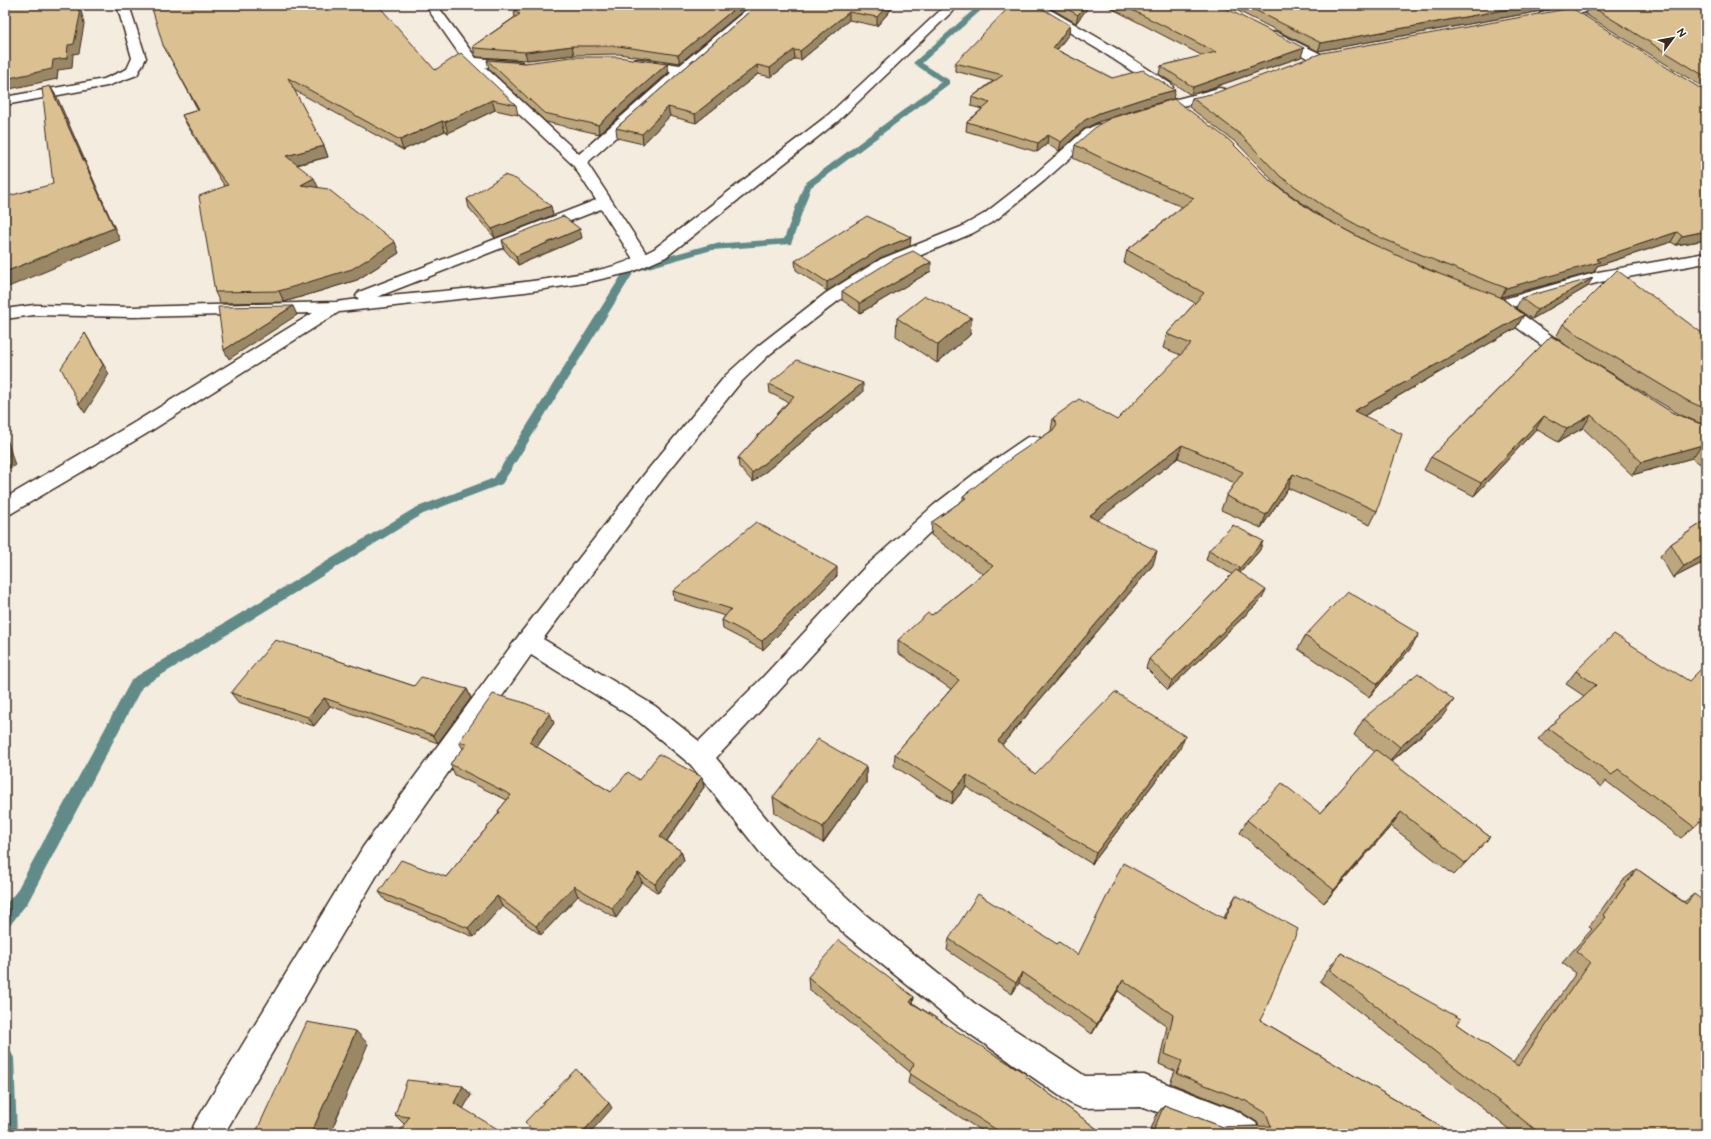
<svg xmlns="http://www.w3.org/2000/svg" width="1711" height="1139" font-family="'Balsamiq Sans',sans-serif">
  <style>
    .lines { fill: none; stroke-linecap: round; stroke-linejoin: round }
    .stream { fill: #608b89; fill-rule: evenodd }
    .minor-casing { stroke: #3b2a1e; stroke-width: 3 }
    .minor { fill: #fff; fill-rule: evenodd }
    .wall { fill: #bca67d; stroke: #3b2a1e; fill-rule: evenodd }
    .shaded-wall { fill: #998766; stroke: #3b2a1e }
    .building { fill: #dbc191; stroke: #3b2a1e }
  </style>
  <rect width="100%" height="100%" fill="#f4ecde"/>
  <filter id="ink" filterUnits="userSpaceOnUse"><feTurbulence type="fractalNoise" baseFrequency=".025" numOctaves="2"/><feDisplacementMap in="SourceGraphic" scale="8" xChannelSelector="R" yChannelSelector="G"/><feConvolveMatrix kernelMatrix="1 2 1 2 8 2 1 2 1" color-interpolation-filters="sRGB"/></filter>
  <g filter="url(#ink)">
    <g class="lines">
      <g class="stream">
        <polygon points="979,5 987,5 922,63 949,80 949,84 811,187 791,244 712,250 634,272 502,484 423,514 142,687 28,902 11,924 5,926 5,905 16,892 132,679 415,508 494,478 626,268 711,244 784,239 804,184 941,82 913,63"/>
        <polygon points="5,1049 11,1052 14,1058 17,1134 5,1134"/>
      </g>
      <defs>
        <g id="minor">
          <polygon points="117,5 129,5 146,58 137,75 107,86 5,105 5,97 104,79 127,69 132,58"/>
          <path d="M425 5H437L476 58 522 62 524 65 522 68 517 69 485 67 579 154 672 72 633 66 631 63 633 60 638 59 680 65 752 5H765L688 72 587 163 646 253 654 249 828 115 946 5H959L838 121 666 257 632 272 584 283 525 292 339 312 146 434 12 513 5 516V498L132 424 313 313 132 317 34 315 5 319V309L34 305 132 307 336 302 359 299 356 296 359 292 596 200 573 165 467 65ZM601 209 633 259C606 271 576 274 547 279 491 287 433 292 377 297Z"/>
          <polygon points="1027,5 1042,5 1114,47 1171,84 1173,87 1171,90 1161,90 1104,53 1029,8"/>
          <polygon points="1583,5 1611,5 1609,8 1605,9 1545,19 1541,18 1539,15 1541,12 1545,11"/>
          <polygon points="1276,32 1321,54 1323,57 1321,60 1311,60 1271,39 1270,36 1271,33"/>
          <polygon points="1219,88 1224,89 1226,92 1224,95 1152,114 1147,113 1145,110 1147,107"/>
          <polygon points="1098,124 1103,125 1105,128 1095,136 1044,181 996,220 973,233 893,267 838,301 770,354 740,383 664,477 543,639 655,706 699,741 762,678 865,567 934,505 978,471 1026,438 1033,436 1040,438 1043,443 1040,448 992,481 948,515 881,579 778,692 716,758 786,842 866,915 974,1003 1085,1076 1144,1075 1237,1111 1256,1123 1261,1134 1216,1134 1144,1107 1081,1108 1070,1103 954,1023 846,935 766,860 691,765 637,720 531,655 383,865 224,1134 190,1134 195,1123 363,847 520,634 650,467 726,375 758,346 826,293 881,259 961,227 984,214 1034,175 1085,130"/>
          <polygon points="1706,253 1706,263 1600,282 1512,307 1578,355 1581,359 1578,363 1572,365 1566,363 1490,308 1487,304 1490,300 1500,300 1598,272"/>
        </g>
      </defs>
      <use href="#minor" class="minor-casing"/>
      <use href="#minor" class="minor"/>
    </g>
    <g class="wall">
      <polygon points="497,5 750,5 680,63 619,54 574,55 527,60 477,57 475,55 473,46 515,17 514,12 516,10"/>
      <polygon points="757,5 895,5 877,26 849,20 801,60 795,59 771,77 758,74 696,123 670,116 643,144 617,138 616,128"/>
      <polygon points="1045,5 1090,5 1076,23"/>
      <polygon points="1105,5 1219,5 1301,57 1191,95 1159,74 1161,66 1203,56"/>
      <polygon points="1226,5 1561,5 1558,8 1318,51"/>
      <polygon points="1589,5 1706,5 1706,89 1585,14"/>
      <polygon points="1070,25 1069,34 1057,50 1112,78 1173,99 1144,107 1098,122 1084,129 1059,151 1047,144 1037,152 966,131 967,122 982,109 971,106 972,97 993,81 955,71 955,63"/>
      <polygon points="163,45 435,70 516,105 518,115 495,110 448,133 445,131 403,150 294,90 324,146 328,157 297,165 318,187 399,253 357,280 284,302 220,303 215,292 225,186 222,182 187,125 182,115 198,110 168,54"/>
      <polygon points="487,60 525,63 667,64 669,72 599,134 546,122 489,69"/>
      <path d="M1706 92V240L1676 245 1671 242 1597 266 1594 272 1501 297 1524 315 1516 328 1364 416 1377 511 1370 525 1288 488 1261 528 1221 510 1226 496 1235 483 1178 458 1097 520 1153 565 1002 745 1035 774 1180 749 1092 864 966 787 952 804 894 766 895 754 951 689 898 653V640L932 615 983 574 931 535 932 522 963 500V496L1051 431 1053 418 1117 420 1181 355 1163 348 1167 334 1195 303 1124 263 1127 250 1182 207 1108 175 1073 158 1075 145 1270 181 1316 214 1368 242 1325 219 1278 186 1238 144 1189 107 1192 98ZM1406 260 1437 273 1429 270Z"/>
      <polygon points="467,199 553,215 495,238 469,208"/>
      <polygon points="582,238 518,265 504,249 502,240"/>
      <polygon points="910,246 880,258 827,291 796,270 795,261"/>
      <polygon points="931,271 860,313 842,300 842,291"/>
      <polygon points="1587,287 1532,319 1516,308 1521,298"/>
      <polygon points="971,317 970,335 937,363 896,336 897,318"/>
      <polygon points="1563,324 1706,336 1706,426 1679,414 1568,347 1556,337"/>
      <polygon points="1551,336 1673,413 1706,426 1706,468 1692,458 1632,475 1583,428 1558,442 1536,429 1474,496 1424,470 1431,457"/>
      <polygon points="769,384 863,392 753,482 739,467 738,458 788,402 770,393"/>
      <polygon points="1706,520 1706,569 1700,564 1673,578 1660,556 1671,544"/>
      <polygon points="1209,550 1260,550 1240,573 1262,599 1168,690 1146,668 1149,659 1232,574 1206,560"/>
      <polygon points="837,576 763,650 723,629 722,620 725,616 674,600 673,591"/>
      <polygon points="1419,634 1411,648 1369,697 1298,649 1305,636"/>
      <polygon points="314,653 414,686 467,689 471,698 438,743 330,706 314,726 238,702 231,693"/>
      <polygon points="1576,671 1689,681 1694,827 1681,838 1606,781 1601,787 1538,739 1548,728 1584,696 1566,684"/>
      <polygon points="1442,717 1391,762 1490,837 1454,875 1391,826 1324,903 1240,833 1247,820 1320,813 1375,752 1354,735 1364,718"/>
      <polygon points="554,723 537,747 611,792 639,780 702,777 704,787 667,841 681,851 684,860 658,893 642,882 616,918 578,896 541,935 502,906 474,937 386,901 379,892 446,877 499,813 498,811 507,800 455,775 450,764 463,749 459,742"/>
      <polygon points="866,767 866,783 823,843 775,813 773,797"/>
      <polygon points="1637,869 1684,902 1694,894 1706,1134 1515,1134 1320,981 1332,964 1341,953 1457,1024 1513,1063 1576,973 1562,963 1592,929 1589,927 1622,881"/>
      <polygon points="1236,895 1260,1020 1453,1134 1149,1134 1157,1114 1164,1105 1223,1127 1259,1126 1257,1122 1238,1110 1170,1083 1175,1071 1159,1064 1167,1026 1118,991 1092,1034 1019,983 1012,994 947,950 949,939 1057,944 1078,955 1224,918 1229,907"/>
      <polygon points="808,977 914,997 913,1003 1025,1076 1104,1134 986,1134 908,1083 910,1072 809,989"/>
      <polygon points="463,1086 471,1095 463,1108 404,1124 395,1115"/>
    </g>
    <g class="shaded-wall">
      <polygon points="77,5 80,5 84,24 79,53 73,54 72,68 58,70 57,79 5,90 5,79 53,60 68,45"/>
      <polygon points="739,5 750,5 680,63 678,55"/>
      <polygon points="888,5 895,5 877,26 877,17"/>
      <polygon points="1085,5 1090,5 1076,23 1078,15"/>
      <polygon points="1531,5 1561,5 1558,8 1318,51 1321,43"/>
      <polygon points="849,12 849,20 801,60 800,51"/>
      <polygon points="1070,25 1069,34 1052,56 1053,48"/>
      <polygon points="572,46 574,55 527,60 525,52"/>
      <polygon points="1304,48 1301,57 1191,95 1193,87"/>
      <polygon points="794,50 795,59 771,77 770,68"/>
      <polygon points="667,64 669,72 599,134 598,125"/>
      <polygon points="757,65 758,74 696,123 695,114"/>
      <polygon points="50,86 57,97 120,240 6,288 5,272 114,228"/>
      <polygon points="1175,90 1173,99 1144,107 1098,122 1084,129 1059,151 1061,142 1085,120 1099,113 1145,98"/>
      <polygon points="492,100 495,110 448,133 445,122"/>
      <polygon points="668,107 670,116 643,144 642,134"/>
      <polygon points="442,121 445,131 403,150 400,140"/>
      <polygon points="1048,135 1047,144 1037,152 1038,143"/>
      <polygon points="324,146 328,157 290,166 286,156"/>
      <polygon points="314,178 319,189 301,185"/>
      <polygon points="551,206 553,215 495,238 492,229"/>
      <polygon points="580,229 582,238 518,265 516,256"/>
      <polygon points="1706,231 1706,240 1676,245 1682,236"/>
      <polygon points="1677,232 1671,242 1597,266 1594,272 1501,297 1506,288"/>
      <polygon points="911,237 910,246 880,258 827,291 827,282 880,249"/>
      <polygon points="395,242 399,253 357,280 284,302 279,291"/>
      <polygon points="931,262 931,271 860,313 860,303"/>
      <polygon points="1593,278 1587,287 1532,319 1537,310"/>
      <polygon points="293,306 297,315 229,359 224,350"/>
      <polygon points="1524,315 1516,328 1348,425 1354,411"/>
      <polygon points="971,317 970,335 937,363 938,345"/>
      <polygon points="85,333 109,374 85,413 79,404"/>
      <polygon points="863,383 863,392 753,482 752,473"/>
      <polygon points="1591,415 1583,428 1558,442 1567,429"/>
      <polygon points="1544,416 1536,429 1474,496 1481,483"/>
      <polygon points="5,432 15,466 5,469"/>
      <polygon points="1182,445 1178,458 1086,529 1089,516"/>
      <polygon points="1702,445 1692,458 1632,475 1642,462"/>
      <polygon points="1293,474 1288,488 1261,528 1266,515"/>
      <polygon points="1263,541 1260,550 1236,577 1240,568"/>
      <polygon points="1157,551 1153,565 995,753 998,741"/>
      <polygon points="1706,554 1706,557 1700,564 1673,578 1684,566"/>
      <polygon points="837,567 837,576 763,650 762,641"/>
      <polygon points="1266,590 1262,599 1168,690 1172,681"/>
      <polygon points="1419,634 1411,648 1369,697 1378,684"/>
      <polygon points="467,689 471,698 438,743 433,735"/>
      <polygon points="324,698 330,706 314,726 308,717"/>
      <polygon points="1454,700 1442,717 1389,763 1400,747"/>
      <polygon points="550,713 554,723 533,752 529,742"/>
      <polygon points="1185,736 1180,749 1092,864 1096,853"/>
      <polygon points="866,767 866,783 823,843 823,827"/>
      <polygon points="967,775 966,787 952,804 953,792"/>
      <polygon points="702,777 704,787 663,846 660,837"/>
      <polygon points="1401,812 1391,826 1324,903 1334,890"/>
      <polygon points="681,851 684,860 658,893 655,884"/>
      <polygon points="638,873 642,882 616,918 612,908"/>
      <polygon points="574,886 578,896 541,935 536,926"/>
      <polygon points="497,896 502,906 474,937 468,928"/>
      <polygon points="1022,972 1019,983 1012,994 1016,983"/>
      <polygon points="1123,980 1118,991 1092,1034 1097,1024"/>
      <polygon points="914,997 912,1009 910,1002"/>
      <polygon points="356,1031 368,1044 330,1134 311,1134"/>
      <polygon points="463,1086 471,1095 462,1111 454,1103"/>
      <polygon points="609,1103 612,1108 589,1134 581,1134"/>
    </g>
    <g class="building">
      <polygon points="5,5 77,5 80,15 74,44 68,45 67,58 53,60 52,69 5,79"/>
      <polygon points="151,5 378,5 435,70 461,53 516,105 492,100 445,122 442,121 400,140 288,78 324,146 286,156 314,178 301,185 328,189 395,242 352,269 279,291 215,292 199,196 228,185 217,171 182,115 199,110 163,45"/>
      <polygon points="525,5 739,5 678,55 618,46 572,46 525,52 475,48 473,46 520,14 514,12"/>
      <polygon points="757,5 888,5 877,17 849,12 800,51 794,50 770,68 757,65 695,114 668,107 642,134 616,128"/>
      <polygon points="1011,5 1036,5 1070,25 1053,48 1112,78 1143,70 1175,90 1145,98 1099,113 1085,120 1061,142 1048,135 1038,143 967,122 990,103 972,97 1003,75 955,63"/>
      <polygon points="1060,5 1085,5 1078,15"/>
      <polygon points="1122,5 1219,5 1304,48 1193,87 1161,66 1216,52"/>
      <polygon points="1245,5 1531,5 1321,43"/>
      <polygon points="1589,5 1706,5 1706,77"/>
      <polygon points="1572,8 1706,92 1706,231 1682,236 1677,232 1596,259 1600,262 1506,288 1441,263 1379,237 1328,209 1281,177 1241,135 1192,98 1215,93 1322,53"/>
      <polygon points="572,57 618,57 667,64 598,125 544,113 487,60 525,63"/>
      <polygon points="50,86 114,228 5,272 5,197 53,184 42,88"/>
      <polygon points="1174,99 1229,140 1270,181 1316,214 1368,242 1429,270 1500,297 1524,315 1354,411 1402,434 1377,511 1293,474 1266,515 1226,496 1243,472 1182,445 1089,516 1157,551 998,741 1035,774 1115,692 1185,736 1096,853 967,775 953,792 895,754 959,680 898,640 928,613 932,615 993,566 932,522 966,498 963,496 1014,456 1053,430 1057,424 1053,418 1079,399 1117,420 1191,344 1167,334 1204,293 1127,250 1194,198 1110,162 1075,145 1098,125 1111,118"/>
      <polygon points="504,175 516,179 551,206 492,229 467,199"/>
      <polygon points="563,216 580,229 516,256 502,240"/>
      <polygon points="867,216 911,237 880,249 827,282 795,261"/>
      <polygon points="913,251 931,262 860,303 842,291 894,259"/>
      <polygon points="1617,270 1706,336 1706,409 1688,401 1576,334 1563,324"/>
      <polygon points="1593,278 1537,310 1521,298"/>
      <polygon points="925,296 971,317 938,345 897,318"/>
      <polygon points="293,306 224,350 218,307"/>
      <polygon points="85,333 103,365 79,404 61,368"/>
      <polygon points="1551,336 1673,413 1706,426 1706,448 1702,445 1642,462 1591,415 1567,429 1544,416 1481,483 1431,457"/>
      <polygon points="797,360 863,383 752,473 738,458 794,396 769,384"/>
      <polygon points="5,447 8,456 5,457"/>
      <polygon points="1706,520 1706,554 1684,566 1671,544"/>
      <polygon points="756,522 837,567 762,641 722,620 731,609 673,591"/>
      <polygon points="1233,525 1263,541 1240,568 1209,550"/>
      <polygon points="1236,570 1266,590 1172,681 1149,659"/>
      <polygon points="1347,591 1419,634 1378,684 1305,636"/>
      <polygon points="1614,634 1689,681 1706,664 1706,816 1694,827 1618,769 1612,775 1548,728 1596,685 1576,671"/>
      <polygon points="275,640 313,651 312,652 414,686 421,677 467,689 433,735 324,698 308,717 231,693"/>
      <polygon points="1418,673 1454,700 1400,747 1364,718"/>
      <polygon points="493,694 522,702 550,713 529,742 611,792 628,772 639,780 659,754 702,777 660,837 681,851 655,884 638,873 612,908 574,886 536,926 497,896 468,928 379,892 401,860 446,877 500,812 498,811 511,795 450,764 467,744 459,742"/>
      <polygon points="818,739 866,767 823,827 773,797"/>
      <polygon points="1376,750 1490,837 1465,863 1401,812 1334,890 1247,820 1282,783 1320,813"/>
      <polygon points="1123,863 1225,919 1236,895 1298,929 1265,1011 1260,1020 1453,1134 1328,1134 1324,1132 1324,1134 1152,1134 1164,1105 1223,1127 1271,1126 1266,1113 1246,1101 1177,1074 1182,1061 1165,1054 1173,1015 1123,980 1097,1024 1022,972 1016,983 949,939 978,894 1057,944 1059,942 1078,955"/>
      <polygon points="1637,869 1686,904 1694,894 1706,903 1706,1134 1541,1134 1330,970 1341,953 1461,1019 1457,1024 1518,1066 1590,962 1576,951 1606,917 1603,915"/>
      <polygon points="839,940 914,997 910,1002 1026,1074 1025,1076 1104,1134 1003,1134 909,1073 914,1064 808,977"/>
      <polygon points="307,1022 356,1031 311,1134 265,1134 256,1132"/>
      <polygon points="576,1069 609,1103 581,1134 536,1134 525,1122"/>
      <polygon points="407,1080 463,1086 454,1103 506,1134 398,1134 409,1117 395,1115"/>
    </g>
  </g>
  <rect width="1711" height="1139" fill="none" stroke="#fff" stroke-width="20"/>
  <rect x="10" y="10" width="1691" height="1119" fill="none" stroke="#3b2a1e" stroke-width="1.5" filter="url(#ink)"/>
  <g transform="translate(1673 38) rotate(58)" stroke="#ffffff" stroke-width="3" paint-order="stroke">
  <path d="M0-3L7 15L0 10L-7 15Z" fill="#3b2a1e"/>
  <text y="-6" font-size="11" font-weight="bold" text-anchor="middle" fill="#3b2a1e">N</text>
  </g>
</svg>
